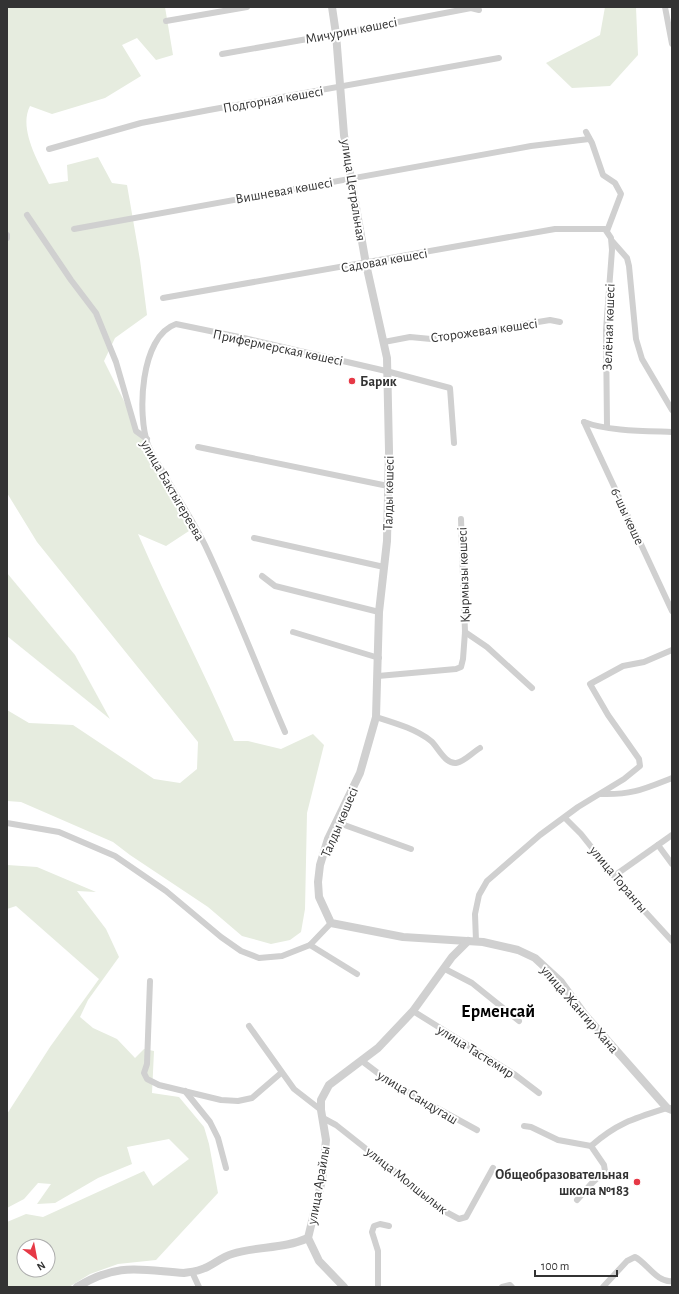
<svg xmlns="http://www.w3.org/2000/svg" width="679" height="1294" font-family="'Alegreya Sans',sans-serif">
  <style>
    .green { fill: #e6ecdf; fill-rule: evenodd }
    .lines { fill: none; stroke-linecap: round; stroke-linejoin: round }
    .minor { stroke: #d0d0d0; stroke-width: 6 }
    .tertiary { stroke: #d0d0d0; stroke-width: 8 }
    .poi-dot { fill: #e63946; stroke: #fff; stroke-width: 1.5 }
    .labels { text-anchor: middle; stroke-width: 4; stroke-linejoin: round; paint-order: stroke }
    .street-label { font-size: 14px; fill: #333; stroke: #fff }
    .poi-label { font-size: 14px; font-weight: bold; fill: #333; stroke: #fff; text-anchor: start }
    .district-label { font-size: 18px; font-weight: bold; fill: #000; stroke: #fff }
  </style>
  <rect width="100%" height="100%" fill="#fff"/>
  <g class="green">
    <path d="M7 7H165L173 55 156 60 137 38 122 45 141 76 105 98 52 114 30 106C18 129 39 163 49 184L68 181 67 165 98 157 112 183 127 185 140 260 147 315 115 338 104 361 189 531 166 546 138 534C168 604 204 671 234 741H248L281 749 313 734 324 745 307 813 305 909 301 932 290 940 271 944 242 936 208 907 130 855 113 842 21 802 7 801V710L29 723 73 725 154 779 180 783 197 769 198 742 37 542 7 493Z"/>
    <polygon points="605,7 636,7 638,55 610,86 572,88 546,63 600,35"/>
    <polygon points="7,573 75,655 110,719 7,636"/>
    <path d="M7 865 37 867 96 892 77 891 106 929 119 957 88 1000 80 1017 93 1028 117 1039 135 1058 144 1049 154 1051 152 1093 179 1097 204 1127 209 1144 218 1193 156 1260 118 1264 90 1274 69 1287H7V1222L26 1214 43 1217 144 1171 153 1186 189 1159 169 1139 127 1147 132 1164 98 1178 55 1203 37 1204 51 1184 38 1183 24 1199 7 1208V1114L50 1047 99 979 16 906 7 909ZM24 1246H48V1270H24Z"/>
  </g>
  <g class="lines">
    <g class="minor">
      <polyline points="665,7 672,44"/>
      <polyline points="166,21 247,7"/>
      <polyline points="222,54 336,34 471,8 479,10"/>
      <polyline points="586,132 592,143 603,175 615,183 621,194 607,231"/>
      <polyline points="49,149 141,123 209,110 499,58"/>
      <polyline points="27,215 71,280 96,313 116,362 136,431 147,439"/>
      <polyline points="74,229 531,146 589,139"/>
      <polyline points="7,235 7,238"/>
      <polyline points="612,241 627,258 629,266 636,339 642,359 672,410"/>
      <polyline points="163,298 555,229 605,229 611,238 612,250 606,330 607,427"/>
      <polyline points="384,342 410,337 431,339 449,337 550,320 560,322"/>
      <polyline points="584,422 672,611"/>
      <path d="M584 422C606 431 648 431 672 432"/>
      <polyline points="198,447 388,486"/>
      <polyline points="254,538 384,567"/>
      <polyline points="262,576 275,586 379,612"/>
      <polyline points="293,632 379,658"/>
      <polyline points="465,632 487,647 532,688"/>
      <polyline points="378,676 456,669 461,667 463,659 465,632 461,519"/>
      <path d="M376 717C395 723 416 729 431 741 438 747 445 764 456 763 464 762 473 752 480 748"/>
      <path d="M285 732C258 670 234 606 205 545 193 521 178 498 164 474 159 465 152 455 148 445 137 415 140 336 176 324L244 338 386 371 450 388 454 443"/>
      <path d="M601 794C632 795 644 789 672 778"/>
      <polyline points="565,818 581,834 628,893 672,941"/>
      <polyline points="336,822 411,849"/>
      <polyline points="7,823 59,832 115,856 166,891 221,937 241,951 259,958 282,956 310,945 331,923"/>
      <polyline points="658,845 672,864"/>
      <polyline points="614,876 672,835"/>
      <polyline points="476,941 475,914 479,895 487,881 540,835 578,807 624,779 640,766 639,759 608,715 590,684 623,666 644,662 672,650"/>
      <polyline points="310,945 357,974"/>
      <polyline points="445,969 472,983 519,1021"/>
      <polyline points="150,981 147,1064 144,1073 147,1079 159,1085 221,1100 238,1101 252,1098 281,1073"/>
      <polyline points="413,1011 514,1074 539,1093"/>
      <polyline points="249,1026 294,1089 321,1110"/>
      <polyline points="362,1061 391,1083 477,1130"/>
      <polyline points="185,1091 210,1122 218,1138 226,1168"/>
      <polyline points="323,1118 336,1125 446,1212 459,1219 466,1217 493,1168"/>
      <polyline points="524,1126 531,1127 558,1140 591,1146"/>
      <path d="M577 1200 591 1184 605 1171 604 1165 591 1146C617 1123 635 1118 667 1108"/>
      <polyline points="192,1272 199,1287"/>
      <polyline points="378,1287 378,1251 372,1232 374,1226 380,1224 389,1226"/>
      <polyline points="502,1287 510,1285 512,1287"/>
      <path d="M603 1287 627 1261 635 1257C647 1263 657 1283 672 1281"/>
    </g>
    <g class="tertiary">
      <polyline points="332,7 336,34 344,135 351,179 366,264 387,358 389,451 387,541 379,612 376,717 360,773 328,839 320,865 318,882 319,897 331,923 403,937 483,942 518,950 535,958 561,982 585,1015 667,1108 672,1110"/>
      <path d="M77 1287C118 1262 140 1270 184 1273 190 1272 199 1271 205 1268 214 1264 222 1257 232 1254 257 1246 284 1249 308 1238"/>
      <polyline points="344,1287 319,1261 308,1238 322,1180 326,1140 321,1110 321,1100 329,1085 378,1048 413,1011 452,957 468,941"/>
    </g>
  </g>
  <g class="poi-dot">
    <circle cx="352" cy="381" r="4"/>
    <circle cx="637" cy="1182" r="4"/>
  </g>
  <g class="labels">
    <g class="street-label">
      <text transform="translate(351 30) rotate(-11)" y="5">Мичурин көшесі</text>
      <text transform="translate(273 99) rotate(-10)" y="5">Подгорная көшесі</text>
      <text transform="translate(284 190) rotate(-10)" y="5">Вишневая көшесі</text>
      <text transform="translate(354 190) rotate(81)" y="5">улица Цетральная</text>
      <text transform="translate(384 260) rotate(-10)" y="5">Садовая көшесі</text>
      <text transform="translate(608 327) rotate(-88)" y="5">Зелёная көшесі</text>
      <text transform="translate(484 330) rotate(-8)" y="5">Сторожевая көшесі</text>
      <text transform="translate(278 347) rotate(12)" y="5">Прифермерская көшесі</text>
      <text transform="translate(173 490) rotate(60)" y="5">улица Бактыгереева</text>
      <text transform="translate(388 493) rotate(-89)" y="5">Талды көшесі</text>
      <text transform="translate(628 516) rotate(65)" y="5">6-шы көше</text>
      <text transform="translate(463 575) rotate(-92)" y="5">Қырмызы көшесі</text>
      <text transform="translate(339 822) rotate(-67)" y="5">Талды көшесі</text>
      <text transform="translate(619 879) rotate(50)" y="5">улица Торангы</text>
      <text transform="translate(580 1009) rotate(49)" y="5">улица Жангир Хана</text>
      <text transform="translate(476 1051) rotate(32)" y="5">улица Тастемир</text>
      <text transform="translate(418 1097) rotate(31)" y="5">улица Сандугаш</text>
      <text transform="translate(407 1180) rotate(38)" y="5">улица Молшылык</text>
      <text transform="translate(318 1185) rotate(-80)" y="5">улица Арайлы</text>
    </g>
    <g class="poi-label">
      <text x="360" y="386">Барик</text>
      <text x="629" y="1179" text-anchor="end">Общеобразовательная<tspan x="629" dy="16">школа №183</tspan></text>
    </g>
    <g class="district-label">
      <text x="498" y="1017">Ерменсай</text>
    </g>
  </g>
  <rect width="679" height="1294" fill="none" stroke="#333333" stroke-width="16"/>
  <g transform="translate(36 1258) rotate(148)"><circle r="19" fill="#ffffff" stroke="#adadad"/>
  <path d="M0-3L7 15L0 10L-7 15Z" fill="#e63946"/>
  <text y="-6" font-size="11" font-weight="bold" text-anchor="middle" fill="#333333">N</text>
  </g>
  <path d="M535 1270v6h82v-6" fill="none" stroke="#333333" stroke-width="2"/>
  <text x="541" y="1270" font-size="12" fill="#333333" stroke="#ffffff" stroke-width="3" paint-order="stroke">100 m</text>
</svg>
